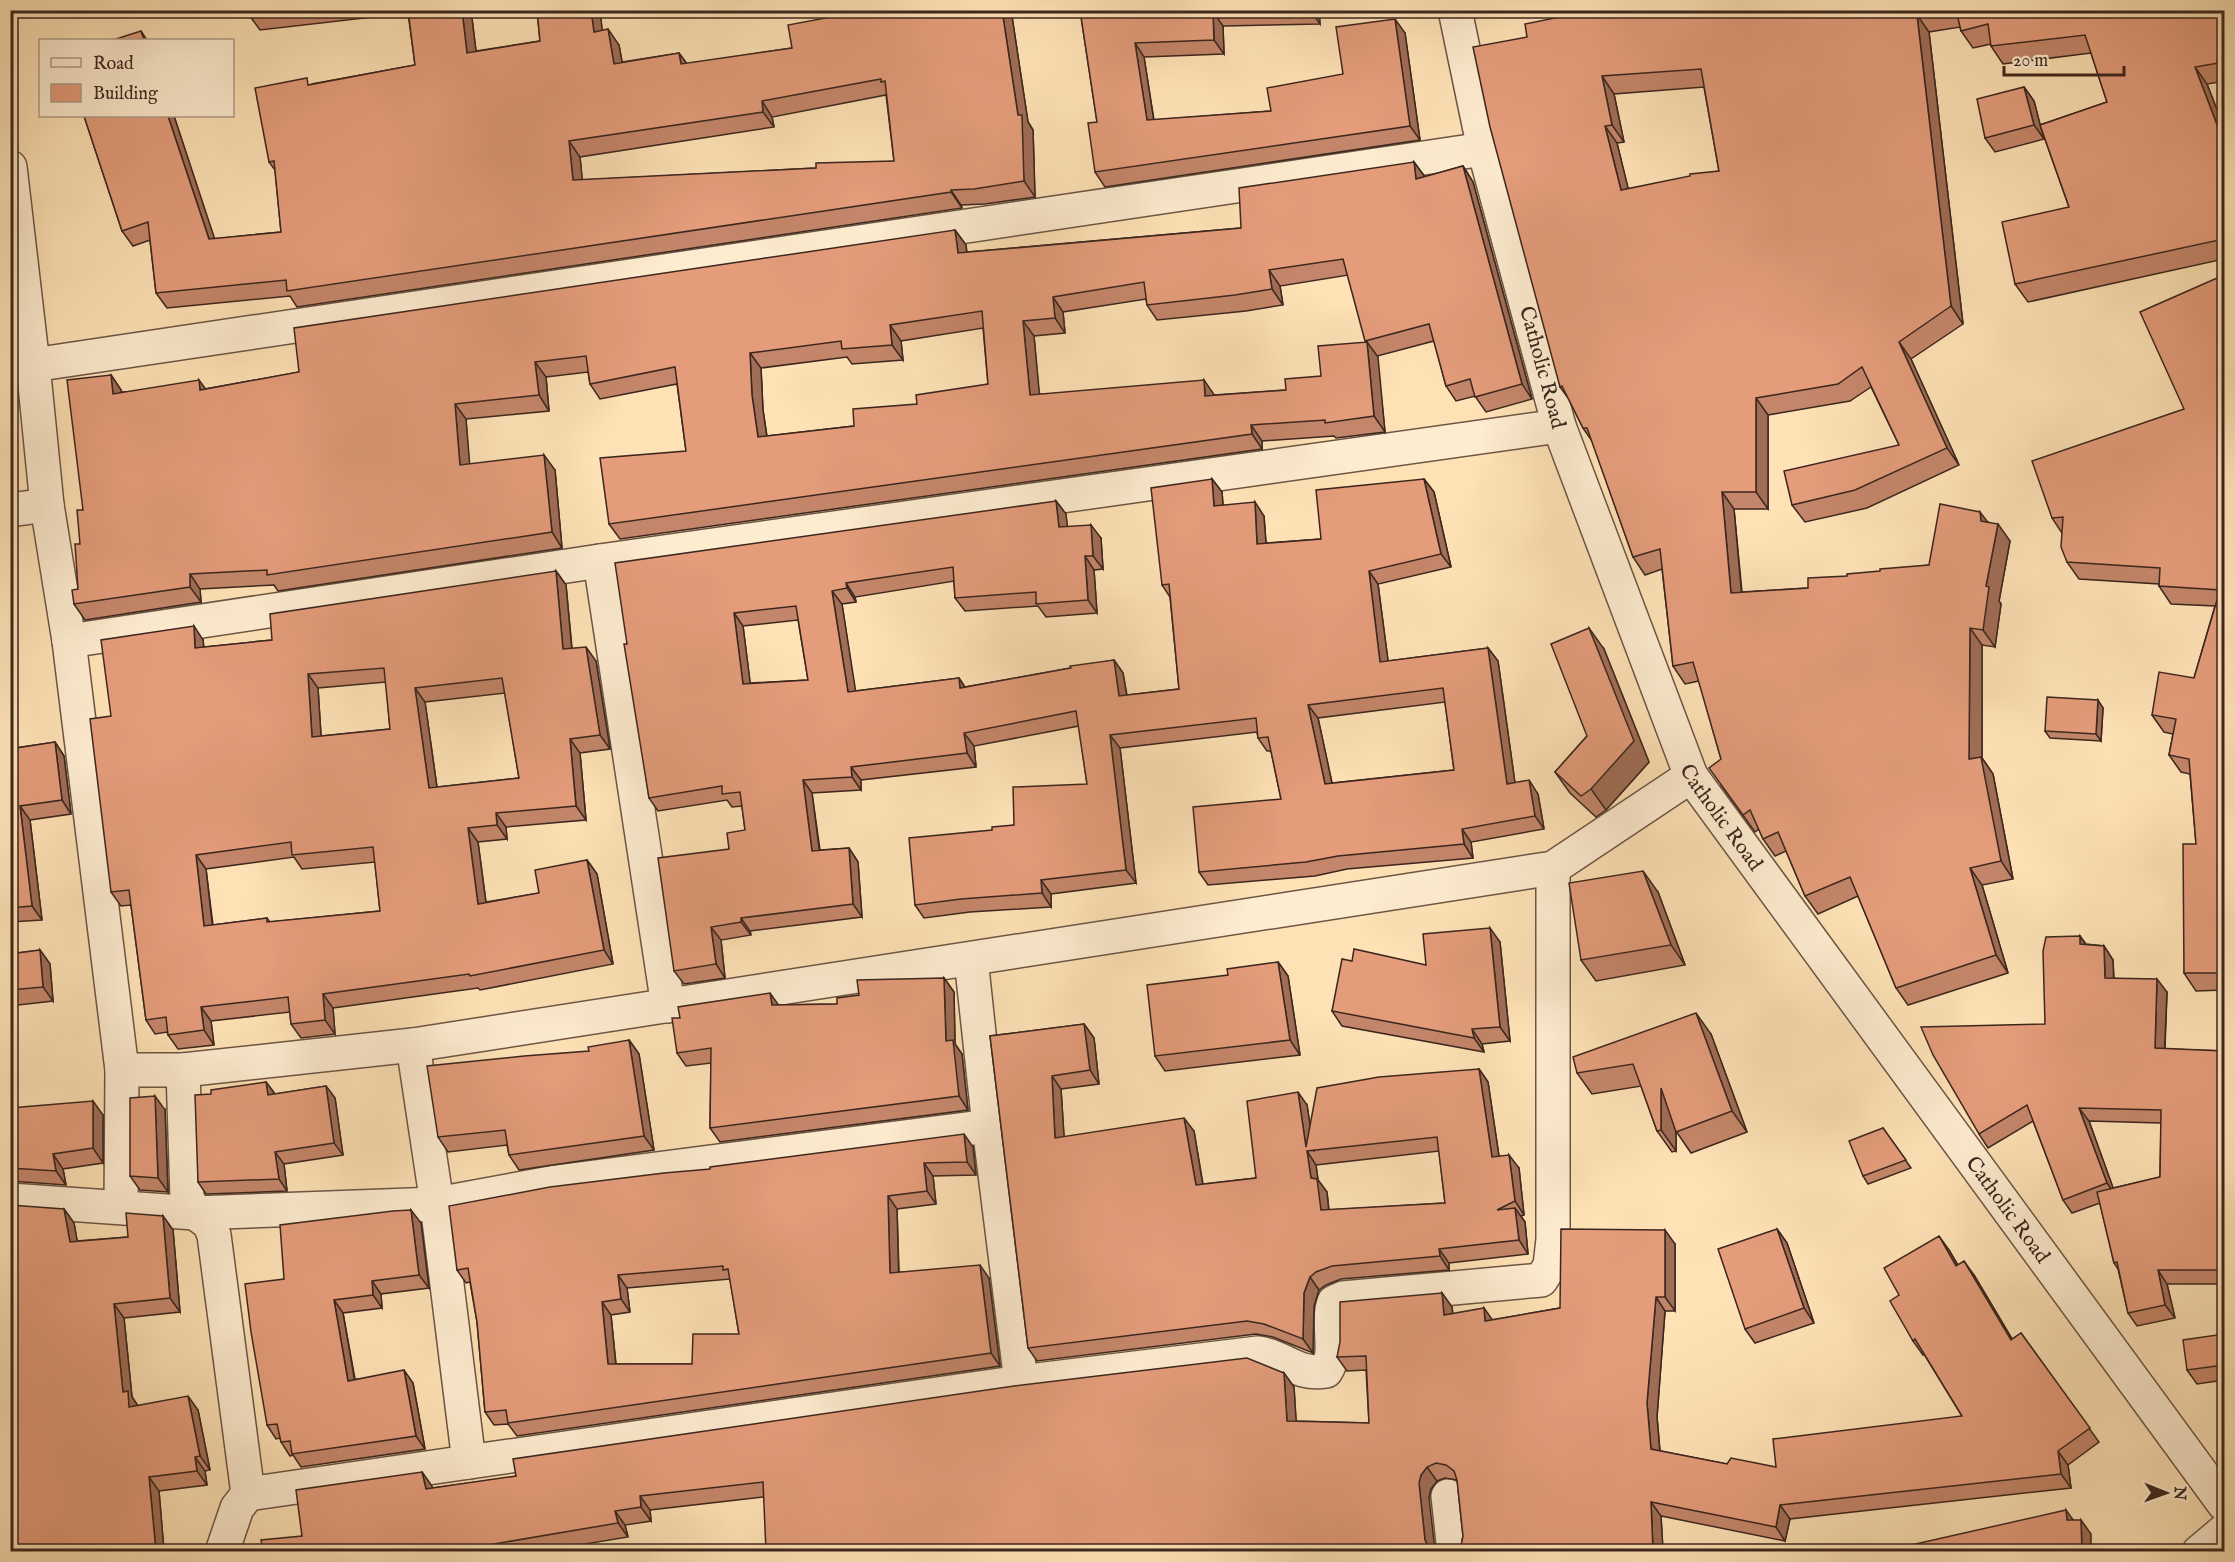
<svg xmlns="http://www.w3.org/2000/svg" width="2235" height="1562" font-family="'IM FELL English',serif">
  <style>
    .lines { fill: none; stroke-linecap: round; stroke-linejoin: round }
    .minor-casing { stroke: #6c5544; stroke-width: 36 }
    .minor { stroke: #feecd0; stroke-width: 33 }
    .wall { fill: #c4866a; stroke: #3c261e; stroke-width: 1.5; fill-rule: evenodd }
    .shaded-wall { fill: #a06d56; stroke: #3c261e; stroke-width: 1.5 }
    .building { fill: #e49c7b; stroke: #3c261e; stroke-width: 1.5; fill-rule: evenodd }
    .labels { text-anchor: middle; stroke-width: 4.5; stroke-linejoin: round; paint-order: stroke }
    .street-label { font-size: 21px; fill: #3c261e; stroke: #feecd0 }
  </style>
  <rect width="100%" height="100%" fill="#fee2b6"/>
  <filter id="stains"><feTurbulence type="fractalNoise" baseFrequency=".00333" numOctaves="4"/><feColorMatrix values="0 0 0 0 .2 0 0 0 0 .09 0 0 0 0 .02 0 0 0 .5 -.17"/></filter>
  <radialGradient id="worn" r=".72"><stop offset=".6" stop-color="#630" stop-opacity="0"/><stop offset="1" stop-color="#630" stop-opacity=".3"/></radialGradient>
  <g class="lines">
    <defs>
      <g id="minor">
        <path id="s1" d="M1455 10 1484 149 1559 426 1691 776 2224 1504"/>
        <polyline points="10,167 33,365 47,505 69,641 122,1070 121,1207"/>
        <polyline points="33,365 1484,149"/>
        <polyline points="10,510 47,505"/>
        <polyline points="600,561 668,1006"/>
        <polyline points="69,641 600,561 1559,426"/>
        <polyline points="971,959 989,1126 1021,1382"/>
        <polyline points="413,1045 437,1204 469,1462"/>
        <polyline points="122,1070 183,1070 413,1045 1553,868 1691,776"/>
        <polyline points="183,1070 187,1198 195,1213 209,1223 214,1235 248,1494"/>
        <polyline points="10,1200 195,1213 437,1204 556,1182 989,1126"/>
        <polyline points="1448,1496 1454,1552"/>
        <path d="M222 1552 237 1508 248 1494 1021 1382 1258 1353C1284 1356 1296 1376 1326 1371 1339 1352 1326 1324 1334 1302L1343 1298 1541 1280 1550 1266 1553 1239V868"/>
        <polyline points="2199,1552 2224,1531"/>
      </g>
    </defs>
    <use href="#minor" class="minor-casing"/>
    <use href="#minor" class="minor"/>
  </g>
  <g class="wall">
    <path d="M249 10H471L476 51 540 41 537 10H600L602 30 619 45 622 62 679 53 687 64 792 48 868 10H1011L1028 122 1033 130 1035 197 985 204 961 205 962 208 297 307 290 296 167 308 156 293 150 240 133 246 122 231 84 116H174L214 239 281 232 275 170 269 162 312 84 415 65 408 13 260 30 249 15ZM886 95 894 161 816 168 582 180 580 157 774 127 772 117Z"/>
    <polygon points="702,10 731,10 705,14"/>
    <polygon points="1080,10 1319,10 1320,24 1223,26 1224,54 1144,57 1154,120 1271,111 1343,74 1405,33 1420,140 1105,187 1095,172 1097,122"/>
    <path d="M1594 10H2224V81L2207 84 2224 128V259L2028 302 2015 284 2069 207 2041 128 2044 139 1995 152 1985 138 2024 87 2034 101 2040 125 2107 102 2091 53 2003 64 1991 46V44L1973 48 1961 31 1960 27 1929 32 1963 324 1911 359 1959 465 1867 508 1805 522 1792 505 1899 445 1871 387 1850 401 1768 415V509H1734L1742 592 1808 588 1847 576 1929 565 1988 522 2010 541 1999 601 2001 604 1995 647 1982 645V758L1993 774 2013 879 1982 885 2008 973 1908 1005 1896 988 1858 896 1818 914 1805 896 1786 851 1775 856 1763 839 1759 829 1755 832 1721 785V759L1699 681 1685 684 1673 666 1662 569 1645 575 1633 557 1592 441 1583 428 1568 398 1560 387 1527 37ZM1704 87 1719 171 1628 189 1617 143 1624 142 1614 94Z"/>
    <path d="M1414 162 1425 177 1463 166 1473 182 1532 399 1486 412 1475 396 1456 401 1446 386 1434 341 1377 356 1385 432 1336 438 1334 436 1262 441V449L620 539 609 524 686 451 677 384 600 399 590 384 588 372 546 377 549 411 466 419 469 464 555 470 562 548 278 591 274 585 200 589 201 602 85 620 74 604 78 589 80 544 83 510 111 375 121 390V392L205 389 299 372 955 230 966 245 967 252 1241 228ZM1348 275 1366 342 1321 376 1286 390 1214 395 1039 394 1034 336 1065 333 1063 312 1146 299 1147 305 1157 320 1246 311 1283 305 1280 286ZM983 328 988 384 917 404 854 426 767 436 763 410 761 368 847 357 852 364 903 360 901 341Z"/>
    <polygon points="2224,274 2224,990 2196,991 2184,973 2196,844 2190,774 2181,772 2169,755 2173,734 2164,732 2152,715 2194,678 2215,606 2171,604 2159,586 2159,584 2079,579 2067,562 2062,533 2052,518 2184,409"/>
    <path d="M1212 479 1222 492 1223 505 1264 516 1266 543 1321 539 1424 479 1434 492 1451 567 1378 584 1388 661 1488 648 1498 661 1515 783 1538 794 1544 829 1471 842 1473 858 1347 869 1315 876 1208 885 1199 872 1281 799 1271 751H1267L1258 738 1257 732 1120 748 1136 883 1051 894V907L970 912 924 918 915 905 992 830 1014 825 1087 784 1079 726 974 746 976 767 861 780V790L812 793 820 850 849 848 858 862 862 917 750 931 751 935 721 940 725 978 684 984 674 971 729 849 745 830 742 806 732 807 727 800 658 811 649 798 627 644 1056 501 1066 514 1067 527 1101 538 1103 569 1094 570 1097 613 1046 617 1038 606 965 611 955 598 954 581 855 597 856 602 842 604 855 691 959 678 965 687 1114 660 1123 673 1127 695 1179 689 1170 597 1162 585ZM798 620 808 680 750 683 743 626ZM1445 702 1454 770 1332 783 1318 718Z"/>
    <path d="M556 571 566 585 572 648 596 661 610 749 580 753 586 820 506 827 507 839 478 842 486 902 539 893 587 860 597 874 613 964 480 990 478 988 333 1008 335 1034 301 1038 291 1024 290 1012 211 1021 214 1045 178 1049 168 1035 167 1032 155 1034 146 1020 131 905 121 906 111 892V716L203 640 204 647 272 640ZM386 682 390 729 321 736 318 688ZM505 693 519 778 437 787 425 702ZM294 857 302 869 375 862 380 911 270 922 267 918 213 925 206 869Z"/>
    <polygon points="1604,649 1649,762 1606,810 1596,817 1570,793 1555,772 1587,736"/>
    <polygon points="2103,708 2101,741 2050,738 2045,731"/>
    <polygon points="10,712 15,748 55,742 64,756 71,814 30,820 42,920 10,922"/>
    <polygon points="1658,892 1685,965 1596,981 1581,960"/>
    <path d="M2080 936 2086 944 2104 946 2113 960 2114 978 2167 992 2165 1049 2224 1051V1284H2167L2175 1318 2137 1326 2128 1313 2118 1269 2114 1263 2100 1203 2072 1213 2063 1200 2033 1121 1988 1148 1979 1134 2045 1024ZM2089 1121 2161 1123 2160 1177 2113 1188Z"/>
    <polygon points="1500,942 1510,1041 1482,1044 1484,1052 1342,1026 1332,1011 1352,961 1426,965"/>
    <polygon points="40,950 50,964 53,1001 10,1006 10,954"/>
    <polygon points="1278,962 1288,976 1300,1055 1165,1071 1155,1056 1228,975"/>
    <polygon points="944,978 954,992 955,1044 962,1054 968,1110 720,1142 710,1128 711,1063 686,1066 677,1053 778,1005 837,1004 859,995"/>
    <path d="M1084 1024 1094 1038 1099 1084 1061 1089 1064 1137 1194 1131 1203 1184 1256 1178 1307 1105 1310 1125 1479 1069 1488 1082 1499 1156 1519 1168 1524 1215 1521 1216 1525 1222 1528 1254 1449 1263V1270L1341 1279 1326 1285 1319 1290 1314 1306 1313 1353 1273 1337 1256 1334 1037 1361 1028 1348 990 1036ZM1439 1151 1445 1203 1329 1210 1327 1192 1318 1180 1316 1165Z"/>
    <polygon points="1711,1034 1747,1132 1691,1153 1676,1131 1676,1151 1672,1152 1657,1131 1641,1086 1592,1094 1577,1073"/>
    <polygon points="629,1040 639,1054 654,1150 519,1170 509,1155 507,1145 448,1152 438,1137"/>
    <polygon points="266,1082 275,1094 326,1086 335,1098 343,1155 284,1164 287,1191 206,1194 198,1182 211,1094"/>
    <polygon points="10,1108 103,1115 103,1163 63,1169 66,1185 10,1181"/>
    <polygon points="165,1110 168,1192 140,1190 130,1176"/>
    <polygon points="1883,1128 1911,1168 1868,1184 1863,1176"/>
    <path d="M973 1147 976 1175 933 1176 936 1204 897 1209 899 1272 989 1278 1000 1366 517 1436 508 1424 494 1425 485 1412 477 1322 470 1282 466 1283 457 1270 710 1169ZM730 1279 739 1334 692 1364H616L611 1315 630 1312 627 1288Z"/>
    <polygon points="64,1209 74,1223 77,1241 128,1237 163,1216 173,1230 180,1312 124,1318 132,1397 138,1406 198,1410 210,1470 205,1471 207,1485 159,1491 164,1551 10,1551 15,1501"/>
    <polygon points="421,1223 429,1288 381,1294 382,1308 343,1313 355,1379 413,1383 425,1449 301,1467 293,1455 290,1456 281,1442 280,1438 276,1439 267,1425 284,1279"/>
    <polygon points="1777,1229 1787,1243 1814,1323 1755,1343 1745,1329"/>
    <polygon points="1675,1244 1675,1311 1665,1311 1657,1417 1660,1451 1727,1464 1776,1467 1962,1416 1924,1354 1923,1355 1913,1341 1899,1295 1949,1250 1958,1265 1974,1275 2012,1339 2021,1333 2099,1442 2068,1465 2071,1488 1790,1519 1785,1541 1661,1516 1663,1551 1456,1551 1461,1546 1463,1536 1457,1480 1445,1478 1437,1481 1431,1489 1429,1497 763,1497 650,1510 651,1521 625,1525 628,1537 543,1551 263,1551 302,1536 422,1472 432,1488 1284,1373 1294,1387 1296,1421 1369,1423 1366,1370 1347,1371 1337,1357 1442,1293 1452,1307 1453,1314 1492,1320 1560,1308"/>
    <polygon points="2224,1334 2224,1380 2197,1384 2187,1370"/>
  </g>
  <g class="shaded-wall">
    <polygon points="462,10 471,10 478,68 467,53"/>
    <polygon points="591,10 600,10 604,47 594,32"/>
    <polygon points="1002,10 1011,10 1028,122 1033,130 1035,197 1024,181 1018,115"/>
    <polygon points="1310,10 1319,10 1320,24"/>
    <polygon points="1213,12 1223,26 1224,54 1214,40"/>
    <polygon points="1917,15 1929,32 1963,324 1951,306"/>
    <polygon points="1395,19 1405,33 1420,140 1410,126"/>
    <polygon points="608,29 619,45 625,79 614,64"/>
    <polygon points="141,31 147,40 144,40"/>
    <polygon points="1135,43 1144,57 1156,135 1147,120"/>
    <polygon points="679,53 690,68 681,64"/>
    <polygon points="2195,67 2207,84 2224,128 2224,143"/>
    <polygon points="1602,76 1614,94 1624,142 1612,125"/>
    <polygon points="2024,87 2034,101 2044,139 2034,125"/>
    <polygon points="762,101 772,117 774,127 763,112"/>
    <polygon points="168,116 174,116 220,255 209,239"/>
    <polygon points="1605,126 1617,143 1633,208 1621,190"/>
    <polygon points="569,141 580,157 584,195 573,180"/>
    <polygon points="1414,162 1425,177 1416,179"/>
    <polygon points="1463,166 1473,182 1532,399 1522,384"/>
    <polygon points="951,190 961,205 962,208 951,192"/>
    <polygon points="955,230 966,245 968,269 958,253"/>
    <polygon points="1269,270 1280,286 1283,305 1272,289"/>
    <polygon points="1053,297 1063,312 1065,333 1055,318"/>
    <polygon points="1023,321 1034,336 1041,410 1030,395"/>
    <polygon points="890,325 901,341 903,360 892,345"/>
    <polygon points="1367,342 1378,357 1385,432 1374,416"/>
    <polygon points="1899,342 1911,359 1959,465 1947,448"/>
    <polygon points="750,353 761,368 763,410 769,452 758,437 752,395"/>
    <polygon points="535,362 546,377 549,411 539,395"/>
    <polygon points="111,375 121,390 123,409 113,394"/>
    <polygon points="199,380 210,395 200,390"/>
    <polygon points="1204,380 1215,396 1205,396"/>
    <polygon points="1756,398 1768,415 1768,509 1756,492"/>
    <polygon points="455,404 466,419 471,480 460,465"/>
    <polygon points="1251,425 1262,441 1262,449 1252,434"/>
    <polygon points="544,455 555,470 562,548 552,532"/>
    <polygon points="1212,479 1222,492 1224,519 1214,506"/>
    <polygon points="1424,479 1434,492 1451,567 1441,554"/>
    <polygon points="1722,492 1734,509 1743,610 1731,593"/>
    <polygon points="1056,501 1066,514 1069,541 1059,527"/>
    <polygon points="1255,502 1264,516 1267,557 1257,544"/>
    <polygon points="1980,512 1993,529 1981,521"/>
    <polygon points="1998,524 2010,541 1999,601 2001,604 1995,647 1983,630 1986,586"/>
    <polygon points="1091,525 1101,538 1103,569 1093,556"/>
    <polygon points="1085,556 1094,570 1097,613 1088,600"/>
    <polygon points="556,571 566,585 573,663 563,649"/>
    <polygon points="1369,571 1378,584 1390,676 1380,662"/>
    <polygon points="190,574 200,589 201,602 190,587"/>
    <polygon points="846,583 855,597 856,602 847,588"/>
    <polygon points="832,591 842,604 858,706 848,692"/>
    <polygon points="734,613 743,626 752,697 743,684"/>
    <polygon points="194,626 203,640 205,662 195,648"/>
    <polygon points="1589,628 1604,649 1649,762 1606,810 1591,789"/>
    <polygon points="1970,628 1982,645 1982,758 1993,774 2013,879 2001,861 1969,759"/>
    <polygon points="586,647 596,661 610,749 600,735"/>
    <polygon points="1488,648 1498,661 1517,798 1507,784"/>
    <polygon points="1114,660 1123,673 1129,710 1119,696"/>
    <polygon points="308,674 318,688 322,751 312,737"/>
    <polygon points="959,678 968,692 960,688"/>
    <polygon points="415,688 425,702 439,802 429,788"/>
    <polygon points="2098,700 2103,708 2101,741 2096,734"/>
    <polygon points="1308,705 1318,718 1335,797 1325,784"/>
    <polygon points="10,712 17,763 10,754"/>
    <polygon points="964,733 974,746 976,767 967,753"/>
    <polygon points="1110,735 1120,748 1136,883 1126,870"/>
    <polygon points="570,739 580,753 586,820 576,806"/>
    <polygon points="55,742 64,756 71,814 62,800"/>
    <polygon points="851,767 861,780 861,790 852,777"/>
    <polygon points="803,780 812,793 821,864 812,851"/>
    <polygon points="1529,780 1538,794 1544,829 1535,816"/>
    <polygon points="20,806 30,820 42,920 32,906"/>
    <polygon points="496,813 506,827 507,839 497,825"/>
    <polygon points="468,828 478,842 488,918 478,904"/>
    <polygon points="1462,829 1471,842 1473,858 1464,844"/>
    <polygon points="849,848 858,862 862,917 853,904"/>
    <polygon points="196,855 206,869 214,940 204,926"/>
    <polygon points="587,860 597,874 613,964 604,950"/>
    <polygon points="1970,868 1982,885 2008,973 1996,955"/>
    <polygon points="1643,871 1658,892 1685,965 1671,945"/>
    <polygon points="1041,880 1051,894 1051,907 1042,893"/>
    <polygon points="741,918 750,931 751,935 741,922"/>
    <polygon points="711,927 721,940 725,978 716,964"/>
    <polygon points="1490,928 1500,942 1510,1041 1500,1027"/>
    <polygon points="2080,936 2089,950 2080,944"/>
    <polygon points="2104,946 2113,960 2114,991 2105,978"/>
    <polygon points="40,950 50,964 53,1001 43,987"/>
    <polygon points="1278,962 1288,976 1300,1055 1290,1040"/>
    <polygon points="944,978 954,992 955,1044 962,1054 968,1110 959,1096 946,1041"/>
    <polygon points="2157,979 2167,992 2164,1062 2155,1048"/>
    <polygon points="770,993 780,1007 772,1005"/>
    <polygon points="323,994 333,1008 335,1034 325,1020"/>
    <polygon points="201,1007 211,1021 214,1045 204,1030"/>
    <polygon points="1696,1013 1711,1034 1747,1132 1732,1111"/>
    <polygon points="1084,1024 1094,1038 1099,1084 1090,1070"/>
    <polygon points="1472,1029 1482,1044 1484,1052 1474,1038"/>
    <polygon points="629,1040 639,1054 654,1150 644,1136"/>
    <polygon points="1479,1069 1488,1082 1501,1170 1492,1157"/>
    <polygon points="1052,1076 1061,1089 1065,1152 1055,1138"/>
    <polygon points="266,1082 275,1094 268,1095"/>
    <polygon points="326,1086 335,1098 343,1155 334,1143"/>
    <polygon points="1661,1088 1676,1109 1676,1151 1661,1130"/>
    <polygon points="1298,1092 1307,1105 1314,1151 1306,1147"/>
    <polygon points="155,1096 165,1110 168,1192 158,1178"/>
    <polygon points="93,1101 103,1115 103,1163 93,1148"/>
    <polygon points="2079,1108 2089,1121 2116,1196 2107,1183"/>
    <polygon points="1184,1118 1194,1131 1205,1199 1196,1185"/>
    <polygon points="964,1134 973,1147 976,1175 967,1162"/>
    <polygon points="1307,1151 1316,1165 1318,1180 1327,1192 1330,1224 1321,1210 1311,1178"/>
    <polygon points="275,1152 284,1164 287,1191 279,1179"/>
    <polygon points="53,1154 63,1169 66,1185 56,1171"/>
    <polygon points="1509,1155 1519,1168 1524,1215 1515,1201"/>
    <polygon points="924,1163 933,1176 936,1204 927,1191"/>
    <polygon points="888,1196 897,1209 899,1286 890,1273"/>
    <polygon points="1515,1208 1525,1222 1528,1254 1519,1240"/>
    <polygon points="64,1209 74,1223 80,1256 70,1242"/>
    <polygon points="411,1210 421,1223 429,1288 419,1275"/>
    <polygon points="163,1216 173,1230 180,1312 170,1298"/>
    <polygon points="1777,1229 1787,1243 1814,1323 1804,1308"/>
    <polygon points="1665,1230 1675,1244 1675,1311 1665,1297"/>
    <polygon points="1939,1236 1949,1250 1966,1280 1956,1266"/>
    <polygon points="1439,1249 1449,1263 1449,1270 1440,1256"/>
    <polygon points="1964,1261 1974,1275 2021,1354 2011,1340"/>
    <polygon points="980,1265 989,1278 1000,1366 991,1353"/>
    <polygon points="2158,1270 2167,1284 2175,1318 2165,1305"/>
    <polygon points="618,1275 627,1288 630,1312 621,1299"/>
    <polygon points="1310,1277 1319,1290 1314,1306 1313,1353 1303,1339 1304,1293"/>
    <polygon points="372,1281 381,1294 382,1308 373,1295"/>
    <polygon points="1442,1293 1452,1307 1454,1329 1444,1315"/>
    <polygon points="1656,1297 1665,1311 1657,1417 1661,1464 1651,1449 1647,1403"/>
    <polygon points="334,1300 343,1313 357,1394 348,1381"/>
    <polygon points="602,1302 611,1315 617,1377 608,1364"/>
    <polygon points="114,1304 124,1318 132,1397 138,1406 129,1407 123,1392"/>
    <polygon points="1484,1308 1494,1322 1485,1321"/>
    <polygon points="404,1370 413,1383 425,1449 416,1436"/>
    <polygon points="1284,1373 1294,1387 1297,1435 1287,1421"/>
    <polygon points="188,1396 198,1410 210,1470 200,1456"/>
    <polygon points="2058,1451 2068,1465 2071,1488 2061,1474"/>
    <polygon points="195,1457 205,1471 207,1485 197,1471"/>
    <polygon points="1427,1467 1437,1481 1431,1489 1429,1497 1435,1551 1431,1551 1425,1540 1419,1483 1421,1475"/>
    <polygon points="422,1472 432,1486 435,1503 426,1489"/>
    <polygon points="149,1477 159,1491 164,1551 156,1551"/>
    <polygon points="640,1496 650,1510 651,1521 641,1507"/>
    <polygon points="1651,1502 1661,1516 1663,1551 1653,1551"/>
    <polygon points="1780,1505 1790,1519 1785,1541 1776,1527"/>
    <polygon points="2066,1510 2076,1524 2067,1520"/>
    <polygon points="615,1511 625,1525 628,1537 618,1523"/>
    <polygon points="2081,1520 2091,1534 2091,1551 2082,1551"/>
  </g>
  <g class="building">
    <polygon points="249,10 285,10 249,15"/>
    <path d="M408 10H462L467 53 540 41 537 10H591L594 32 608 29 614 64 679 53 681 64 792 48 788 25 868 10H1002L1018 115H1022L1024 181 974 189 951 190V192L287 291 286 280 156 293 148 222 122 231 84 116H168L209 239 281 232 274 161 269 162 255 88 307 78 308 85 415 65ZM881 79V82L885 81 894 161 816 163V168L573 180 569 141 763 112 762 101Z"/>
    <polygon points="1080,10 1278,10 1213,12 1214,40 1135,43 1147,120 1271,111 1267,88 1343,74 1336,27 1395,19 1410,126 1095,172 1088,123 1097,122"/>
    <path d="M1594 10H1941L1917 15 1951 306 1899 342 1947 448 1855 490 1792 505 1784 471 1899 445 1862 367 1838 384 1756 398V492H1722L1731 593 1808 588V578L1847 576V574L1880 571V569L1929 565 1940 504 1980 512 1981 521 1998 524 1986 586 1989 587 1983 630 1970 628 1969 759 1981 757 2001 861 1970 868 1996 955 1896 988 1850 877 1805 896 1778 832 1763 839 1750 810 1743 815 1709 768 1721 759 1693 662 1673 666 1660 549 1633 557 1587 428H1583L1562 386 1560 387 1490 127 1473 47 1527 37 1525 24ZM1701 69 1719 171 1690 174V176L1621 190 1605 126 1612 125 1602 76Z"/>
    <polygon points="1956,10 2224,10 2224,62 2195,67 2224,143 2224,239 2015,284 2002,222 2069,207 2040,125 2107,102 2085,35 1991,46 1988,24 1961,31"/>
    <polygon points="141,31 144,40 113,40"/>
    <polygon points="2024,87 2034,125 1985,138 1977,99"/>
    <path d="M1414 162 1416 179 1463 166 1522 384 1475 397 1470 379 1446 386 1429 324 1365 341 1343 259 1269 270 1272 289 1235 295 1147 305 1144 282 1053 297 1055 318 1023 321 1030 395 1204 380 1205 396 1286 390 1285 379 1321 376 1318 346 1367 342 1374 416 1325 423V420L1251 425 1252 434 609 524 600 458 686 451 675 367 590 384 586 356 535 362 539 395 455 404 460 465 544 455 552 532 267 575V570L190 574V587L74 604 72 590 78 589 75 544H80L77 510H83L67 380 111 375 113 394 199 380 200 390 299 372 294 328 955 230 958 253 1241 228 1239 188ZM982 311 988 384 916 395 917 404 853 409 854 426 758 437 752 395 750 353 841 341 842 349 892 345 890 325Z"/>
    <polygon points="2224,275 2224,973 2184,973 2183,844 2196,844 2189,759 2169,755 2176,719 2152,715 2159,672 2194,678 2220,590 2159,586 2160,568 2067,562 2061,547 2063,517 2052,518 2032,461 2184,409 2140,312"/>
    <path d="M1212 479 1214 506 1255 502 1257 544 1321 539 1316 490 1424 479 1441 554 1369 571 1380 662 1488 648 1507 784 1529 780 1535 816 1462 829 1464 844 1338 856 1306 862 1199 872 1193 807 1281 799 1268 737 1258 738 1256 718 1110 735 1126 870 1041 880 1042 893 961 899 915 905 909 838 992 830V827L1014 825 1013 787 1087 784 1076 711 964 733 967 753 851 767 852 777 803 780 812 851 849 848 853 904 741 918V922L711 927 716 964 674 971 658 858 729 849 727 833 745 830 740 792 722 794V786L649 798 624 644H627L615 563 1056 501 1059 527 1091 525 1093 556H1085L1088 600 1036 604V592L955 598 953 567 846 583 847 588 832 591 848 692 959 678 960 688 1071 668 1070 666 1114 660 1119 696 1179 689 1169 584 1162 585 1151 488ZM796 606 808 680 743 684 734 613ZM1443 688 1454 770 1325 784 1308 705Z"/>
    <path d="M556 571 563 649 586 647 600 735 570 739 576 806 496 813 497 825 468 828 478 904 539 893 535 870 587 860 604 950 470 976 469 974 323 994 325 1020 291 1024 288 997 201 1007 204 1030 168 1035 166 1017 146 1020 129 890 111 892 90 719 111 716 101 640 194 626 195 648 272 640 270 614ZM384 668 390 729 312 737 308 674ZM502 678 519 778 429 788 415 688ZM291 842 292 855 373 847 380 911 267 922V918L204 926 196 855Z"/>
    <polygon points="1589,628 1634,741 1591,789 1581,796 1555,772 1587,736 1551,644"/>
    <polygon points="2047,697 2098,700 2096,734 2045,731"/>
    <polygon points="55,742 62,800 20,806 32,906 10,908 10,749"/>
    <polygon points="1643,871 1671,945 1581,960 1569,883"/>
    <polygon points="1490,928 1500,1027 1472,1029 1474,1038 1332,1011 1342,959 1352,961 1354,949 1426,965 1423,934"/>
    <polygon points="2080,936 2080,944 2104,946 2105,978 2157,979 2155,1048 2224,1051 2224,1270 2158,1270 2165,1305 2128,1313 2117,1262 2114,1263 2097,1192 2160,1177 2161,1110 2079,1108 2107,1183 2063,1200 2027,1105 1979,1134 1933,1055 1921,1027 2045,1024 2043,951 2046,937"/>
    <polygon points="40,950 43,987 10,990 10,954"/>
    <polygon points="1278,962 1290,1040 1155,1056 1147,985 1228,975 1227,969"/>
    <polygon points="944,978 946,1041 953,1040 959,1096 710,1128 711,1048 677,1053 672,1018 680,1018 678,1007 770,993 772,1005 837,1004 837,998 859,995 857,980"/>
    <polygon points="1696,1013 1732,1111 1676,1132 1661,1088 1661,1130 1657,1131 1633,1064 1577,1073 1573,1057"/>
    <path d="M1084 1024 1090 1070 1052 1076 1055 1138 1184 1118 1196 1185 1256 1178 1247 1101 1298 1092 1306 1147 1317 1088 1379 1077 1479 1069 1492 1157 1509 1155 1515 1201 1497 1210 1515 1208 1519 1240 1439 1249 1440 1256 1332 1266 1316 1272 1310 1277 1304 1293 1303 1339 1264 1324 1247 1321 1028 1348 990 1036ZM1437 1137 1445 1203 1321 1210 1317 1179 1311 1178 1307 1151Z"/>
    <polygon points="629,1040 644,1136 509,1155 505,1130 438,1137 427,1066 524,1056 589,1051 588,1047"/>
    <polygon points="266,1082 268,1095 326,1086 334,1143 275,1152 279,1179 198,1182 195,1095 211,1094 211,1090"/>
    <polygon points="155,1096 158,1178 130,1176 130,1098"/>
    <polygon points="93,1101 93,1148 53,1154 56,1171 10,1168 10,1108"/>
    <polygon points="1883,1128 1906,1160 1863,1176 1849,1141"/>
    <path d="M964 1134 967 1162 924 1163 927 1191 888 1196 890 1273 980 1265 991 1353 508 1423 506 1410 485 1412 477 1322 468 1268 457 1270 449 1206 550 1187 664 1173 710 1169V1167ZM723 1266V1270L728 1269 739 1334H693L692 1364H608L602 1302 621 1299 618 1275Z"/>
    <polygon points="10,1205 64,1209 70,1242 128,1237 126,1213 163,1216 170,1298 114,1304 123,1392 128,1391 129,1407 188,1396 200,1456 195,1457 197,1471 149,1477 156,1551 10,1551 10,1502 15,1501 10,1472"/>
    <polygon points="411,1210 419,1275 372,1281 373,1295 334,1300 348,1381 404,1370 416,1436 292,1454 290,1441 281,1442 277,1424 267,1425 251,1332 245,1284 284,1279 280,1225 393,1211"/>
    <polygon points="1561,1229 1665,1230 1665,1297 1656,1297 1647,1403 1651,1449 1727,1464 1731,1458 1776,1467 1773,1439 1962,1416 1915,1339 1913,1341 1890,1301 1899,1295 1884,1268 1939,1236 1956,1266 1964,1261 2011,1340 2021,1333 2090,1428 2058,1451 2061,1474 1780,1505 1776,1527 1651,1502 1653,1551 1456,1551 1461,1546 1463,1536 1457,1480 1454,1471 1446,1465 1436,1463 1427,1467 1421,1475 1419,1483 1425,1540 1429,1548 1432,1551 766,1551 763,1482 640,1496 641,1507 615,1511 618,1523 488,1545 489,1551 263,1551 261,1540 302,1536 296,1490 422,1472 426,1489 516,1476 513,1459 1014,1386 1247,1358 1284,1373 1287,1421 1369,1423 1366,1356 1337,1357 1340,1342 1340,1302 1442,1293 1444,1315 1484,1308 1485,1321 1560,1308"/>
    <polygon points="1777,1229 1804,1308 1745,1329 1718,1249"/>
    <polygon points="2224,1334 2224,1365 2187,1370 2183,1340"/>
    <polygon points="2066,1510 2067,1520 2081,1520 2082,1551 1899,1551 1889,1550"/>
  </g>
  <g class="labels">
    <g class="street-label">
      <text dy="7" stroke="none"><textPath href="#s1" startOffset="368">Catholic Road</textPath></text>
      <text dy="7" stroke="none"><textPath href="#s1" startOffset="854">Catholic Road</textPath></text>
      <text dy="7" stroke="none"><textPath href="#s1" startOffset="1340">Catholic Road</textPath></text>
    </g>
  </g>
  <rect width="2235" height="1562" fill="none" stroke="#fee2b6" stroke-width="36"/>
  <rect x="12" y="12" width="2211" height="1538" fill="none" stroke="#3c261e" stroke-width="3"/>
  <rect x="18" y="18" width="2199" height="1526" fill="none" stroke="#3c261e" stroke-width="1.5"/>
  <rect x="39" y="39" width="195" height="78" fill="#feecd0" stroke="#b09d89" stroke-width="1.5"/>
  <rect x="51" y="58" width="30" height="9" fill="#feecd0" stroke="#b09d89" stroke-width="1.5"/>
  <text x="93" y="69" font-size="18" fill="#3c261e">Road</text>
  <rect x="51" y="84" width="30" height="18" fill="#e49c7b" stroke="#b09d89" stroke-width="1.5"/>
  <text x="93" y="99" font-size="18" fill="#3c261e">Building</text>
  <g transform="translate(2166 1493) rotate(91)" stroke="#feecd0" stroke-width="4.5" paint-order="stroke">
  <path d="M0-4.5L10 22L0 15L-10 22Z" fill="#3c261e"/>
  <text y="-9" font-size="16" font-weight="bold" text-anchor="middle" fill="#3c261e">N</text>
  </g>
  <path d="M2004 66v9h120v-9" fill="none" stroke="#3c261e" stroke-width="3"/>
  <text x="2013" y="66" font-size="18" fill="#3c261e" stroke="#feecd0" stroke-width="4.5" paint-order="stroke">20 m</text>
  <rect width="100%" height="100%" filter="url(#stains)"/>
  <rect width="100%" height="100%" fill="url(#worn)"/>
</svg>
